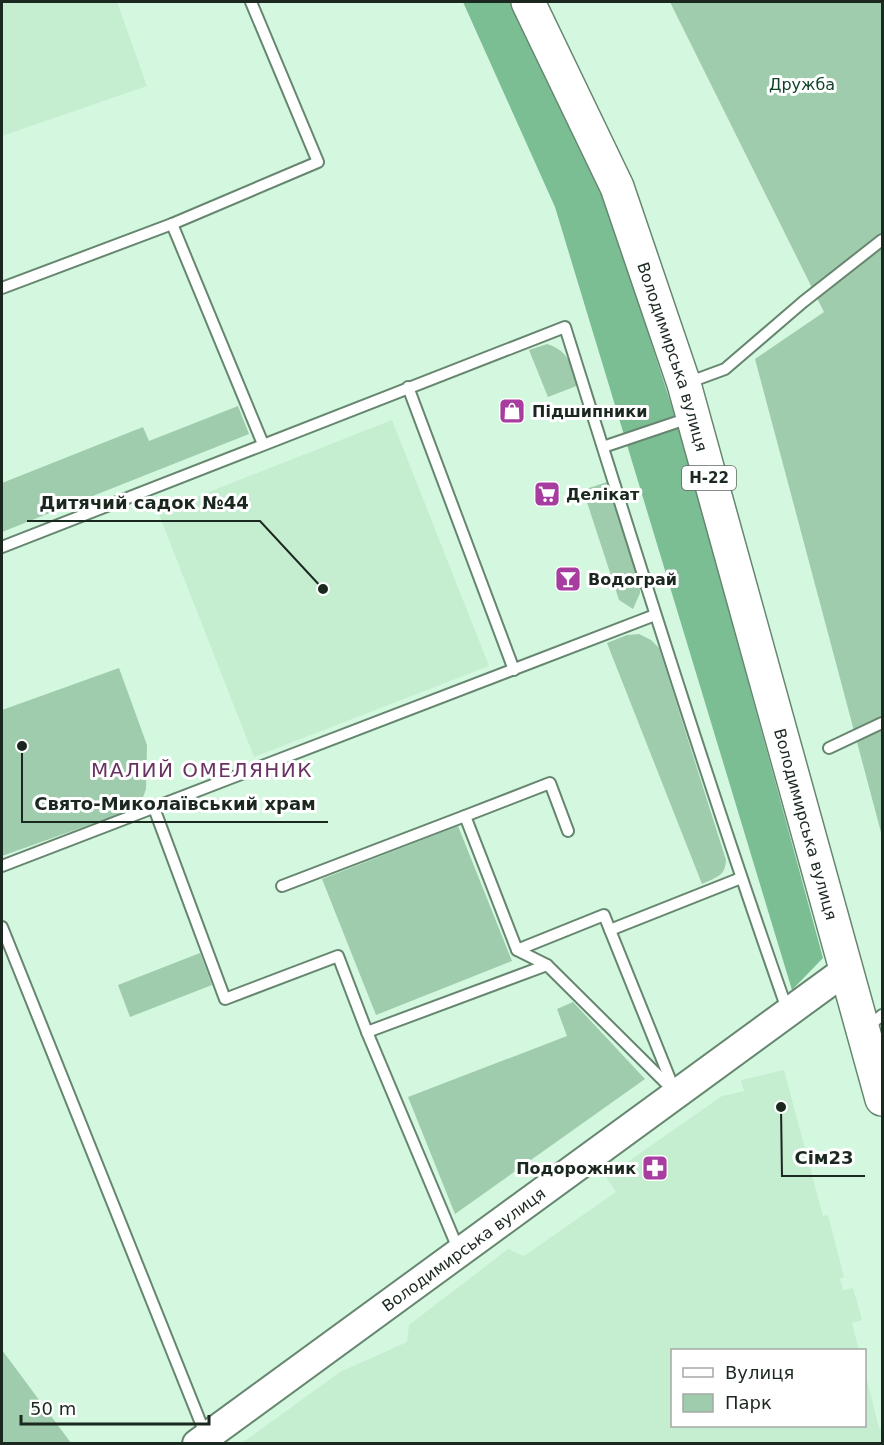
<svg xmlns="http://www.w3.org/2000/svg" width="884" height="1445" font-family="'DejaVu Sans',sans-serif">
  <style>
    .built { fill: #c5eed1 }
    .green { fill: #9eccac }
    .forest { fill: #7cbe93 }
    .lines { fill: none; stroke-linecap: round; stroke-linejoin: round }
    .service-casing { stroke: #668670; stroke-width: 14 }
    .tertiary-casing { stroke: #668670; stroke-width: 32 }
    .primary-casing { stroke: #668670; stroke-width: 36 }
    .service { stroke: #fff; stroke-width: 10 }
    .tertiary { stroke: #fff; stroke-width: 28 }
    .primary { stroke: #fff; stroke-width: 33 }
    .labels { text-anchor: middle; stroke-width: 6; stroke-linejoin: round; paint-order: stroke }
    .shield { fill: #fff; stroke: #5f6862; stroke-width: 1.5 }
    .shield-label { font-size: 15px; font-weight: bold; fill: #1b281f }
    .park-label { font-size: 16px; fill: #104427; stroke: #fff }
    .street-label { font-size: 16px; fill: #1b281f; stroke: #fff }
    .poi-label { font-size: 16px; font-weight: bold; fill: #1b281f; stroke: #fff; text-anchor: start }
    .quarter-label { font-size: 20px; letter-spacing: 1.5px; fill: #683363; stroke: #fff }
    .leader { fill: none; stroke: #1b281f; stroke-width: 2 }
    .callout-dot { fill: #1b281f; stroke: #fff; stroke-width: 2 }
    .callout-label { font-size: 18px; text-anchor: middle; font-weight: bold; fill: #1b281f; stroke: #fff; stroke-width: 6; stroke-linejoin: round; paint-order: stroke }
  </style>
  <rect width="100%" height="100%" fill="#d4f7df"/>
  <g class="built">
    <polygon points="2,2 117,2 147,86 2,136"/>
    <polygon points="392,420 489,666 254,757 158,512"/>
    <polygon points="784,1070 823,1216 828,1215 844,1277 840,1279 843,1290 853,1288 860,1312 862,1320 852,1323 859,1350 672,1350 672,1426 864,1426 865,1372 879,1428 882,1430 882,1443 242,1443 340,1372 407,1342 409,1325 508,1249 524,1256 616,1192 606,1177 722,1096 744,1091 741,1080"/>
  </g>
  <g class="green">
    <polygon points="670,2 882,2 882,836 755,359 824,312"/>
    <path d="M547 344C568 350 572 366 579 385L548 397 529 350Z"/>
    <polygon points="238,406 249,434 2,532 2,483 143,427 149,441"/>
    <polygon points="607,482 640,584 640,593 633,609 619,600 583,490"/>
    <path d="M639 634 651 640 659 648 726 860C725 877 716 877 702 884L607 643 627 635Z"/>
    <polygon points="119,668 147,745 146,789 142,800 131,810 2,856 2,710"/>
    <polygon points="458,826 512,961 376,1015 322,879"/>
    <polygon points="200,953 212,985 130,1017 118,985"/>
    <polygon points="573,1002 645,1079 455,1214 408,1097 567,1036 557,1009"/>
    <polygon points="2,1350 71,1443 2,1443"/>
  </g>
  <polygon class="forest" points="463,2 512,2 603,194 682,438 823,958 792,990 555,207"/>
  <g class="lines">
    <defs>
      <g id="service">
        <polyline points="172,224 263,444"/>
        <polyline points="2,288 172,224 318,162 251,2"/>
        <polyline points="687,383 725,369 803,302 882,240"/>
        <polyline points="408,387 514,670"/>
        <polyline points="603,447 689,418"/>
        <path d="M2 547 565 327C637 556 708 785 788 1012"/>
        <polyline points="829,748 882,723"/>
        <polyline points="154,808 225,999 338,956 367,1032 459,1251"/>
        <polyline points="568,831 550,783 465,816 517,950 547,965 676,1093"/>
        <polyline points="2,866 655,615"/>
        <polyline points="282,886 465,816"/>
        <polyline points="2,927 206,1436"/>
        <polyline points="517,950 604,915 610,930"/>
        <polyline points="868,1027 882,1015"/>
        <polyline points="367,1032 547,965"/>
        <polyline points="674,1089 610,930 741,878"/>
      </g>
      <g id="tertiary">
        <path id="s1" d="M197 1444 846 970"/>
      </g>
      <g id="primary">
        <path id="s2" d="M528 2 617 187 684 384 882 1099"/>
      </g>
    </defs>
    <use href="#service" class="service-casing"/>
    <use href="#tertiary" class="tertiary-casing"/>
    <use href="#primary" class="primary-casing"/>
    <use href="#service" class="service"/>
    <use href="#tertiary" class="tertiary"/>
    <use href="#primary" class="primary"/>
  </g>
  <defs>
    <symbol id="shop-square" viewBox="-11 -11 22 22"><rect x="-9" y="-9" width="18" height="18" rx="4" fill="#a73d9e" stroke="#fff"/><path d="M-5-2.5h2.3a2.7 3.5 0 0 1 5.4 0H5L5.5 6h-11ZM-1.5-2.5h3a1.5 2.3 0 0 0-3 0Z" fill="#fff"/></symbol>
    <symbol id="supermarket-square" viewBox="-11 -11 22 22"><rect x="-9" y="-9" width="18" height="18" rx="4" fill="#a73d9e" stroke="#fff"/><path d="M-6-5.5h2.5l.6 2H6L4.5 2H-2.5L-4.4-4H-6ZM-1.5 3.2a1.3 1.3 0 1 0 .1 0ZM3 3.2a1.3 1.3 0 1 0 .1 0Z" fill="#fff"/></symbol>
    <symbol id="bar-square" viewBox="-11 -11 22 22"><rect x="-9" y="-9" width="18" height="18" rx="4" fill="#a73d9e" stroke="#fff"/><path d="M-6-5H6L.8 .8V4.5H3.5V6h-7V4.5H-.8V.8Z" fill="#fff"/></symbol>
    <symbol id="pharmacy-square" viewBox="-11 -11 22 22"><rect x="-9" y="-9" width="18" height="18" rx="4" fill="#a73d9e" stroke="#fff"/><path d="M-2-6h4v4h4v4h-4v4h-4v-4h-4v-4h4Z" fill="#fff"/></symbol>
  </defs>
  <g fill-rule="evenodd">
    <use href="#shop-square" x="497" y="396" width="30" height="30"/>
    <use href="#supermarket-square" x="532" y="479" width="30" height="30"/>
    <use href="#bar-square" x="553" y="564" width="30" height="30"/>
    <use href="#pharmacy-square" x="640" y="1153" width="30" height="30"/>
  </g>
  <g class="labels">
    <rect class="shield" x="682" y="466" width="54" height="24" rx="4.5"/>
    <g class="shield-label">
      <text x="709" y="483">Н-22</text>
    </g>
    <g class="park-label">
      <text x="802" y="90">Дружба</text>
    </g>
    <g class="street-label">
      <text dy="6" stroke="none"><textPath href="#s2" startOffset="384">Володимирська вулиця</textPath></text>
      <text dy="6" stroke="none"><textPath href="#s2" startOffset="870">Володимирська вулиця</textPath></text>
      <text dy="6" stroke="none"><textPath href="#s1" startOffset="330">Володимирська вулиця</textPath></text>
    </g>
    <g class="poi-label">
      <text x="532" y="417">Підшипники</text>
      <text x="566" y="500">Делікат</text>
      <text x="588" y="585">Водограй</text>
      <text x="636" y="1174" text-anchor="end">Подорожник</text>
    </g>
    <g class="quarter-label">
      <text x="202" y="777">МАЛИЙ ОМЕЛЯНИК</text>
    </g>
  </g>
  <path class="leader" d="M323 589L260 521H27M22 746L22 822H328M781 1107L782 1176H865"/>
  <g class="callout-dot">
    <circle cx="323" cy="589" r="6"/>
    <circle cx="22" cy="746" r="6"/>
    <circle cx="781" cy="1107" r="6"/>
  </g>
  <g class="callout-label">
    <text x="144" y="509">Дитячий садок №44</text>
    <text x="175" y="810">Свято-Миколаївський храм</text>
    <text x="824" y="1164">Сім23</text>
  </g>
  <rect width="884" height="1445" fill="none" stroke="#1b281f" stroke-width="6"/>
  <rect x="671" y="1349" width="195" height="78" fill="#ffffff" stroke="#a4a9a5" stroke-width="1.5"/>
  <rect x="683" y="1368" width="30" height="9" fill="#ffffff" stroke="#a4a9a5" stroke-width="1.5"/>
  <text x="725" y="1379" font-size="18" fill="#1b281f">Вулиця</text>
  <rect x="683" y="1394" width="30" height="18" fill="#9eccac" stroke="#a4a9a5" stroke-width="1.5"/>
  <text x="725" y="1409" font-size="18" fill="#1b281f">Парк</text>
  <path d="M21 1415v9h188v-9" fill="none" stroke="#1b281f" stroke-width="3"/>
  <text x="30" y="1415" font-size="18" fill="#1b281f" stroke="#ffffff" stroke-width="4.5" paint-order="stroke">50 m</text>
</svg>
